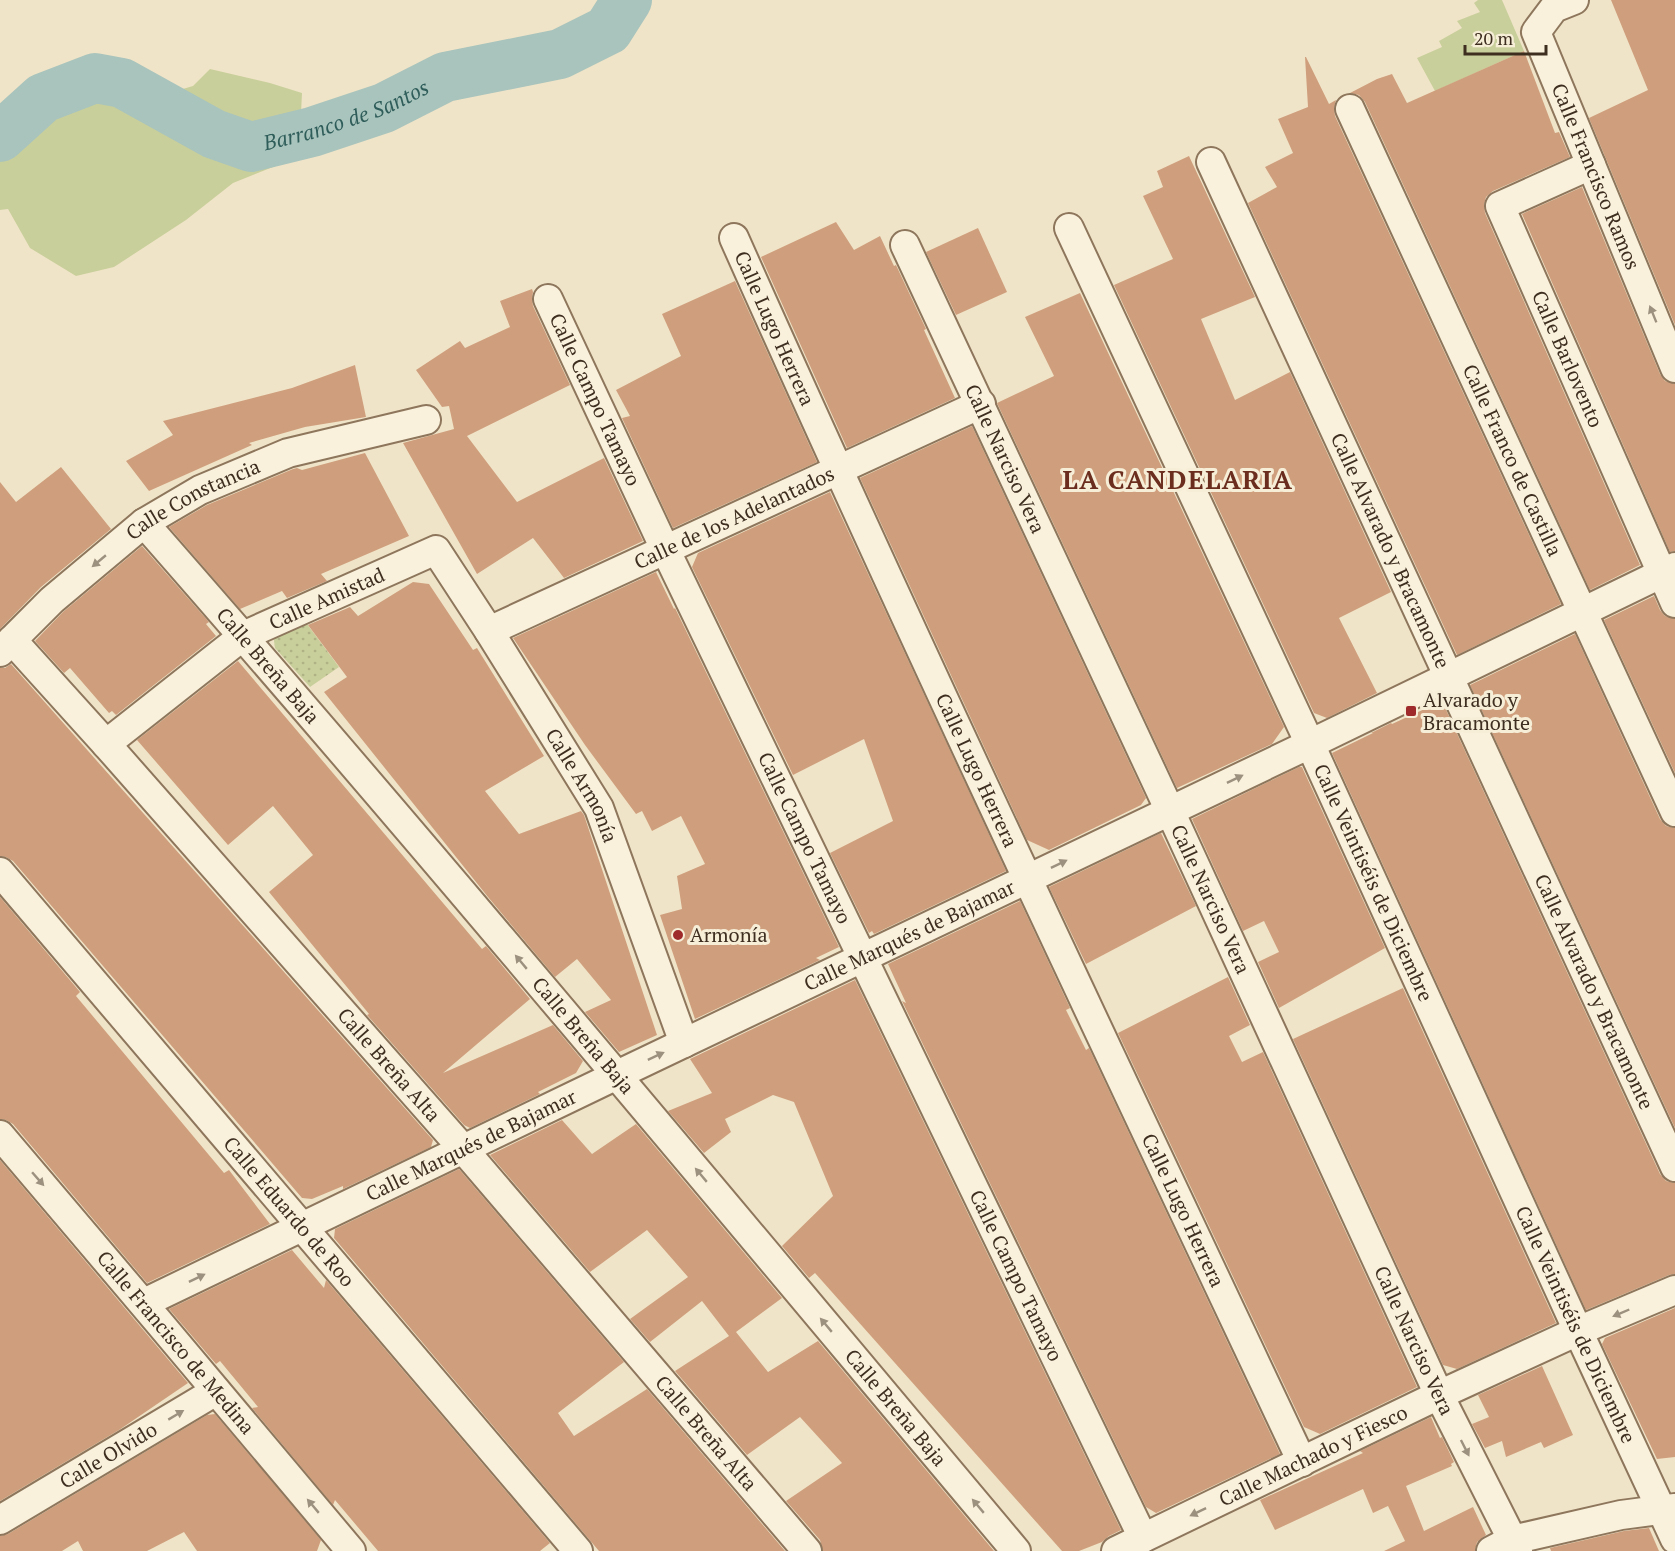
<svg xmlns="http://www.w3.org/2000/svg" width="1675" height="1551" font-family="'PT Serif',serif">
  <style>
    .green { fill: #c9cf9b }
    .garden { fill: url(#garden-dots) }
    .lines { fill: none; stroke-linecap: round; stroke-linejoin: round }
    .river { stroke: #a9c4bc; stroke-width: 50 }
    .building { fill: #cf9f7d }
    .street-casing { stroke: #8d765c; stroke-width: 32 }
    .street { stroke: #faf1dc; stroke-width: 28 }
    .oneway { fill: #9c907e }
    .poi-dot { fill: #9e2a2b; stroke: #f7eed8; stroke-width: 2 }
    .labels { text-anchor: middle; stroke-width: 6; stroke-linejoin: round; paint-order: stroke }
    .street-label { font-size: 20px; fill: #3d2e20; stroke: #f7eed8 }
    .poi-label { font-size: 20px; fill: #3d2e20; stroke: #f7eed8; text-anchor: start }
    .water-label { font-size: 21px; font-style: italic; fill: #2f5d5a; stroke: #f7eed8 }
    .district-label { font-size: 26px; font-weight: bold; letter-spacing: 1.5px; fill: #6b2e1e; stroke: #f7eed8 }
  </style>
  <defs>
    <pattern id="garden-dots" width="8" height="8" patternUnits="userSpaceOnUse" patternTransform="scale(1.5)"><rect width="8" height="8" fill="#c9cf9b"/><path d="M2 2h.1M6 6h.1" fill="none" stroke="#aeb285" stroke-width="1.8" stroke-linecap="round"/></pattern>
  </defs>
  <rect width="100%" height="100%" fill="#f0e4c8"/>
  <g class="green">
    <polygon points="1478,0 1502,0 1524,51 1435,91 1417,58 1442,47 1439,41 1462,28 1457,21 1480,12 1474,3"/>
    <polygon points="210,69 270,83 302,93 301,114 290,127 273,167 233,183 186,220 114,267 76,276 30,248 8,209 0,210 0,133 35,119 72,102 107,94 135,103 193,86"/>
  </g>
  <polygon class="garden" points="304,620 339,667 310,687 275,648 274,641 275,634"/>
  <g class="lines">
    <path class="river" id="s1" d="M0 137 43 98 95 78 122 83 214 134 251 147 312 132 384 108 445 77 560 54 608 30 627 0"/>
  </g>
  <g class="building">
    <polygon points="1611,0 1675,0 1675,325 1589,118 1648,90"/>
    <polygon points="1524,51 1555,133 1559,132 1570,157 1493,191 1486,197 1484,205 1485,213 1640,565 1590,590 1365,102 1359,95 1350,93 1377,79 1392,74 1407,103"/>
    <polygon points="1305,57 1306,57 1329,104 1336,100 1334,108 1335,116 1561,604 1457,655 1248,203 1277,187 1265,167 1293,153 1278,119 1308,107"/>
    <polygon points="1189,156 1255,297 1201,319 1235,400 1290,372 1391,592 1339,618 1377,693 1327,718 1314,713 1114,285 1173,259 1143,196 1163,187 1157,171"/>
    <polygon points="1582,187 1660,374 1665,381 1675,384 1675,551 1670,552 1522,214"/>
    <polygon points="836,222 854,250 880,236 894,266 896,265 926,329 924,330 955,398 847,448 761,257"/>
    <polygon points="978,228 1007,292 956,315 926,252"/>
    <polygon points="735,281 817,462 673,528 622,418 630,416 616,390 681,356 662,314"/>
    <polygon points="532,289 533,292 532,298 533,306 570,385 467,436 517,502 604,458 643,541 564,578 533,538 477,574 403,443 454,429 449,406 442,407 416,370 460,341 465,348 510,327 500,301"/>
    <polygon points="1080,293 1284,727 1272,744 1177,788 997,403 1054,376 1025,317"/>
    <polygon points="355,365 366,417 305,427 249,443 252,445 149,491 126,461 173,435 163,421 292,388"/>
    <polygon points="972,426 1146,798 1141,805 1049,850 1027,840 860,478"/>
    <polygon points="365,453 409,536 321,574 327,581 287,598 282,591 240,609 169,527 207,505 293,469 297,468 302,470"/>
    <polygon points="61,467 111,529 41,587 0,629 0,482 16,502"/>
    <polygon points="830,492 1006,871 874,934 872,931 869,933 830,853 893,821 864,739 793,775 692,567 698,553"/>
    <polygon points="142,546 209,622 206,624 216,636 116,715 112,711 109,713 70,668 64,673 35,641 63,612"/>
    <polygon points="656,572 674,609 675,608 839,947 816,958 820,960 695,1019 660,915 682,909 677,876 705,864 681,816 652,831 642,811 636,814 585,745 513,638"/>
    <polygon points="413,582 429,584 473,650 477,648 544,756 485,791 519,834 581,811 584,815 657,1035 619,1052 585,1012 611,1000 577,959 555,977 488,897 324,692 347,677 308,625 350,607 358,616"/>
    <polygon points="1654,596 1660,610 1665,616 1675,619 1675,773 1604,620"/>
    <polygon points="1575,634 1660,819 1666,826 1675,828 1675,1128 1470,685"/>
    <polygon points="238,661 482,949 486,946 530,999 443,1073 553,1025 583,1061 576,1073 538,1092 540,1094 470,1128 464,1125 367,1015 369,1014 269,892 313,855 273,806 228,845 137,740"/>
    <polygon points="11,664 433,1140 431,1147 343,1189 343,1186 312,1199 302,1198 13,861 6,857 0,856 0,668 5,668"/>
    <polygon points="1442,701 1660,1174 1666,1181 1675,1183 1675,1274 1669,1275 1586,1310 1332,753 1373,733 1371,733 1391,723 1392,724"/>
    <polygon points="1299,767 1302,767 1385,948 1279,1008 1258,962 1279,952 1264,921 1243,931 1192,819"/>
    <polygon points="1161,833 1196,906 1086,964 1049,887"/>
    <polygon points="0,897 80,992 76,996 224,1173 229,1170 270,1224 147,1283 13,1124 6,1120 0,1119"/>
    <polygon points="1020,901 1070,1008 1066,1010 1086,1050 1089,1048 1280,1454 1156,1513 1146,1507 902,1001 906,1003 888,964"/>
    <polygon points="1228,977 1250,1025 1229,1036 1242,1062 1263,1052 1417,1387 1320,1434 1304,1427 1118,1033"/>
    <polygon points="855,980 1121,1530 1109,1536 1102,1542 1079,1551 1062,1551 815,1273 809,1278 782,1246 833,1196 794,1102 773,1095 725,1119 731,1132 704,1153 668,1111 712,1093 690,1059"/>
    <polygon points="1403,988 1556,1323 1457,1369 1443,1365 1293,1039"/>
    <polygon points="562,1120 592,1154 636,1124 782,1298 736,1332 768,1372 818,1341 994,1551 823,1551 820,1540 786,1501 842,1463 800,1417 747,1455 675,1371 729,1336 702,1301 650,1342 630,1319 688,1277 647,1230 590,1272 490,1155"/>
    <polygon points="0,1160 188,1383 119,1430 0,1501"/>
    <polygon points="459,1169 624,1362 558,1413 574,1436 647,1389 785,1551 599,1551 334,1238 335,1229"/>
    <polygon points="292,1250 324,1288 326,1280 550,1543 540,1551 378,1551 335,1500 333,1505 252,1408 258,1407 220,1361 216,1364 169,1309"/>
    <polygon points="1675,1308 1675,1457 1657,1459 1602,1344 1605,1338"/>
    <polygon points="1542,1366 1573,1435 1544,1448 1541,1442 1506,1457 1502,1441 1485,1448 1472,1424 1489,1417 1478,1395"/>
    <polygon points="215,1414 321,1540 317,1551 197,1551 184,1532 147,1551 83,1551 78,1541 62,1551 0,1551 0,1536 8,1534 207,1415"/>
    <polygon points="1431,1417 1440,1438 1442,1437 1454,1462 1451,1464 1452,1466 1406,1486 1424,1531 1473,1507 1486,1535 1477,1542 1475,1551 1384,1551 1405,1541 1388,1506 1373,1513 1363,1489 1275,1530 1260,1500 1363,1453 1360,1451"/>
    <polygon points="1649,1528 1659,1551 1551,1551 1550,1548 1624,1531"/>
  </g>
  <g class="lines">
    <defs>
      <g id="street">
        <path id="s2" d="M1574 0 1554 8 1536 32 1675 368"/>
        <path id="s3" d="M1350 109 1675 812"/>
        <path id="s4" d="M1211 162 1675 1167"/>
        <path id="s5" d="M1591 165 1500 206 1675 603"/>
        <path id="s6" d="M1069 228 1310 744 1578 1331 1675 1539"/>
        <path id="s7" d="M734 238C917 649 1110 1055 1302 1462"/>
        <path id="s8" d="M905 245 1170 811 1439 1395 1518 1551"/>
        <path id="s9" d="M548 299 665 549 1143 1538"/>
        <path id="s10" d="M144 523C440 861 727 1207 1016 1551"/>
        <path id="s11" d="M489 631 981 404"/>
        <path id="s12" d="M12 640 106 744 464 1150 807 1551"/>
        <path id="s13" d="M0 652 52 600 144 523 200 490 288 453 426 420"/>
        <path id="s14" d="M106 744 243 636 436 550 489 631 599 808 684 1043"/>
        <path id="s15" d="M0 872 578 1551"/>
        <path id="s16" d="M0 1135C118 1273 234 1412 351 1551"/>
        <path id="s17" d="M144 1303 617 1075 1310 744 1675 567"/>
        <path id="s18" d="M0 1520 216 1391"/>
        <path id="s19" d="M1116 1551 1439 1395 1578 1331 1675 1290"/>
        <polyline points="1491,1551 1512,1540 1621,1515 1675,1508"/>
      </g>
    </defs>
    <use href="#street" class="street-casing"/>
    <use href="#street" class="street"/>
  </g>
  <defs><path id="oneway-solid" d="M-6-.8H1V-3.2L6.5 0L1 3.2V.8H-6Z" transform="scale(1.5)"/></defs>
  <g class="oneway">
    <use href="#oneway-solid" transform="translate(1653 314) rotate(-112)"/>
    <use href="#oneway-solid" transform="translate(99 561) rotate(140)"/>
    <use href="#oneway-solid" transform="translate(1235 779) rotate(-26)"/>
    <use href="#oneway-solid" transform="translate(1059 864) rotate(-26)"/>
    <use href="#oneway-solid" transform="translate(521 962) rotate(-130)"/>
    <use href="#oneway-solid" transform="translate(656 1056) rotate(-25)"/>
    <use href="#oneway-solid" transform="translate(701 1175) rotate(-130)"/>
    <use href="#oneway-solid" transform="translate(38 1179) rotate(49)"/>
    <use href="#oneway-solid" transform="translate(197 1278) rotate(-26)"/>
    <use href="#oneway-solid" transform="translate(1621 1313) rotate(157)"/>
    <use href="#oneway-solid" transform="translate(826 1325) rotate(-130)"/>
    <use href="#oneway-solid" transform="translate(176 1415) rotate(-31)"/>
    <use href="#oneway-solid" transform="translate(1465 1448) rotate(63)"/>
    <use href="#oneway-solid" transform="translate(313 1506) rotate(-130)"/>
    <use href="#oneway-solid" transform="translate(978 1506) rotate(-130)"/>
    <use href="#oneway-solid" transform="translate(1198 1512) rotate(154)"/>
  </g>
  <g class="poi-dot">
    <rect x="1405" y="705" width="12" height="12" rx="3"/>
    <circle cx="678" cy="935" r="6"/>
  </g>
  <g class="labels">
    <g class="street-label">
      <text dy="7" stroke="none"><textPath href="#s2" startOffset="208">Calle Francisco Ramos</textPath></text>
      <text dy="7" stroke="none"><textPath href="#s7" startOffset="99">Calle Lugo Herrera</textPath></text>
      <text dy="7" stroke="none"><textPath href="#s5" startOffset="267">Calle Barlovento</textPath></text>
      <text dy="7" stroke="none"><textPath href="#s9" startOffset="111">Calle Campo Tamayo</textPath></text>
      <text dy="7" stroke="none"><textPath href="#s8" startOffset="236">Calle Narciso Vera</textPath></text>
      <text dy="7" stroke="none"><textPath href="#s3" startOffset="387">Calle Franco de Castilla</textPath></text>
      <text dy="7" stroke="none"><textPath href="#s13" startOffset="248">Calle Constancia</textPath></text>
      <text dy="7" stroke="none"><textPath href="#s11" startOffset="270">Calle de los Adelantados</textPath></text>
      <text dy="7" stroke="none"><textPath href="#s4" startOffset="428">Calle Alvarado y Bracamonte</textPath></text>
      <text dy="7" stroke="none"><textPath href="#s14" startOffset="266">Calle Amistad</textPath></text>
      <text dy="7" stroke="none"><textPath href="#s10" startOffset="189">Calle Breña Baja</textPath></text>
      <text dy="7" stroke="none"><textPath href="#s7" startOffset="585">Calle Lugo Herrera</textPath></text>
      <text dy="7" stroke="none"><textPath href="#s14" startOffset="663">Calle Armonía</textPath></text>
      <text dy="7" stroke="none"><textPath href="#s9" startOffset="597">Calle Campo Tamayo</textPath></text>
      <text dy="7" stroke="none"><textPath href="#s6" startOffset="722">Calle Veintiséis de Diciembre</textPath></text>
      <text dy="7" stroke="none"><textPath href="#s8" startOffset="722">Calle Narciso Vera</textPath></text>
      <text dy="7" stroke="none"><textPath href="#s17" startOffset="849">Calle Marqués de Bajamar</textPath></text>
      <text dy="7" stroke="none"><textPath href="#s4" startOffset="914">Calle Alvarado y Bracamonte</textPath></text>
      <text dy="7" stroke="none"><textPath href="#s10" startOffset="675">Calle Breña Baja</textPath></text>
      <text dy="7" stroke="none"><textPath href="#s12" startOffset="568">Calle Breña Alta</textPath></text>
      <text dy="7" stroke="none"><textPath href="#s17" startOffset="363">Calle Marqués de Bajamar</textPath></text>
      <text dy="7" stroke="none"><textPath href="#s7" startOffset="1071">Calle Lugo Herrera</textPath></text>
      <text dy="7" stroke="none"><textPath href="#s15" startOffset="446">Calle Eduardo de Roo</textPath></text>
      <text dy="7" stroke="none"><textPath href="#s9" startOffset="1083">Calle Campo Tamayo</textPath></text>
      <text dy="7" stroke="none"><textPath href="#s6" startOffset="1208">Calle Veintiséis de Diciembre</textPath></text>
      <text dy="7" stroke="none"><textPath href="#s8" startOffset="1208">Calle Narciso Vera</textPath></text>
      <text dy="7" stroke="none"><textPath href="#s16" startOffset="272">Calle Francisco de Medina</textPath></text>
      <text dy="7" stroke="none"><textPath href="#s10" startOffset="1161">Calle Breña Baja</textPath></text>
      <text dy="7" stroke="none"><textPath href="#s12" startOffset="1054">Calle Breña Alta</textPath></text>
      <text dy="7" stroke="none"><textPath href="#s18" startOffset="126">Calle Olvido</textPath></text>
      <text dy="7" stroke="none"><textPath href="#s19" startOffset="219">Calle Machado y Fiesco</textPath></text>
    </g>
    <g class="poi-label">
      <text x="1423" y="707">Alvarado y<tspan x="1423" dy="23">Bracamonte</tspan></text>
      <text x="690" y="942">Armonía</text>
    </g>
    <g class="water-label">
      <text dy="7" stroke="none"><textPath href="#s1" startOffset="386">Barranco de Santos</textPath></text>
    </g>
    <g class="district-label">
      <text x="1178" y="489">LA CANDELARIA</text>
    </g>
  </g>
  <path d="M1465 45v9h81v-9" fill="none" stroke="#3d2e20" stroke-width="3"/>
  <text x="1474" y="45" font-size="18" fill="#3d2e20" stroke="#f7eed8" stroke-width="4.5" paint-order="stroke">20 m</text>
</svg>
